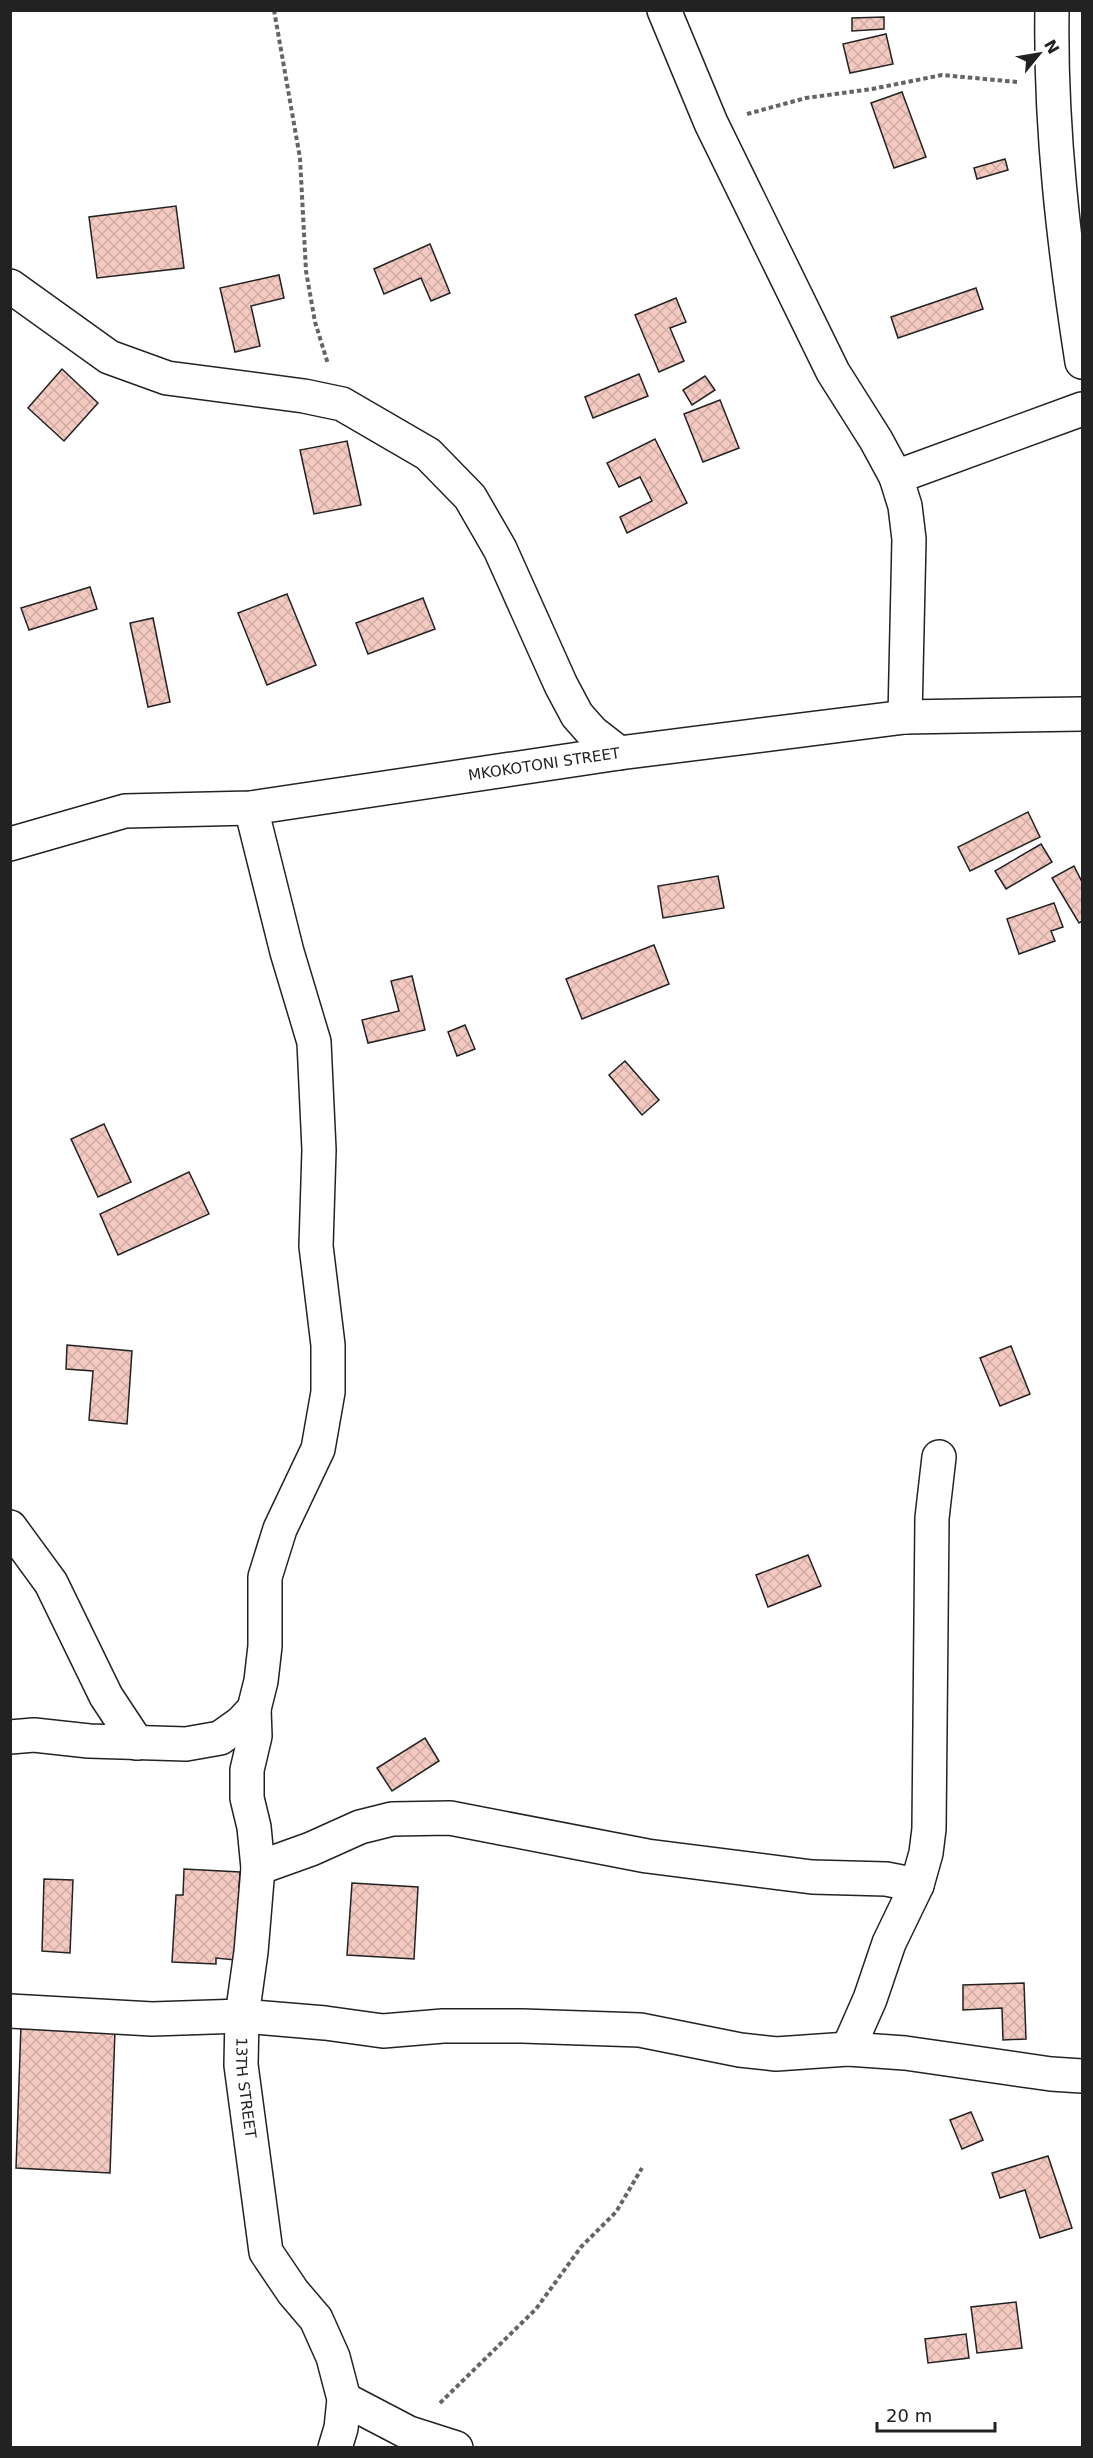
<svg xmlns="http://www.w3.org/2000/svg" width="1093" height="2458" font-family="'DejaVu Sans',sans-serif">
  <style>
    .building { fill: url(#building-cross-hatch); stroke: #222; stroke-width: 1.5 }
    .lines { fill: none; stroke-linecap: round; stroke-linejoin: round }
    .street-casing { stroke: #222; stroke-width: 36 }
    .path { stroke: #646464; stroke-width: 4; stroke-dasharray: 4.5 3; stroke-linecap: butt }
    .street { stroke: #fff; stroke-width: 33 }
    .labels { text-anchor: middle; stroke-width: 4.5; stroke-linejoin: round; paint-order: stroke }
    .street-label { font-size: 15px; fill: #222; stroke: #fff }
  </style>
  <defs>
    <pattern id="building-cross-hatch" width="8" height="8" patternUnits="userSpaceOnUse" patternTransform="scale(1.5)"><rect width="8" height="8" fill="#f3c9c0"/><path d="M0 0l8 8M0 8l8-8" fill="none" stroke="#d0aca5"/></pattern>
  </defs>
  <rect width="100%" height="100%" fill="#fff"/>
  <g class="building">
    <polygon points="884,17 884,29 852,31 852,18"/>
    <polygon points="886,34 893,64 850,73 843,44"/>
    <polygon points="902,92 926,157 894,168 871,103"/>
    <polygon points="1005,159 1008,170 977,179 974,168"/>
    <polygon points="176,206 184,268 97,278 89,217"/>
    <polygon points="430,244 450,293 431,301 421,278 384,294 374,269"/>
    <polygon points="279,275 284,298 251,306 260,346 235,352 220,288"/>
    <polygon points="976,288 983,309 898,338 891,317"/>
    <polygon points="676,298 686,322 670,328 684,361 659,372 635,315"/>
    <polygon points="62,369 98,403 64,441 28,408"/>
    <polygon points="639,374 648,396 593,418 585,397"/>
    <polygon points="705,376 715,390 692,405 683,390"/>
    <polygon points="720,400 739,448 703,462 684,414"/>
    <polygon points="655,439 687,503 627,533 620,517 652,501 640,477 619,487 607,463"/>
    <polygon points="347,441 361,505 314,514 300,450"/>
    <polygon points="90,587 97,609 29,630 21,608"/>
    <polygon points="287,594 316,665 267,685 238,613"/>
    <polygon points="423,598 435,629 368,654 356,623"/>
    <polygon points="153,618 170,702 148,707 130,623"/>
    <polygon points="1028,812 1040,837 970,871 958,847"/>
    <polygon points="1041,844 1052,862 1006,889 995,871"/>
    <polygon points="1074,866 1082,882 1082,921 1079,923 1052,878"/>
    <polygon points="718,876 724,908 663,918 658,886"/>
    <polygon points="1054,903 1063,927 1051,931 1055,941 1019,954 1007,919"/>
    <polygon points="654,945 669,984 582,1019 566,979"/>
    <polygon points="412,976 425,1030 368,1043 362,1020 399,1011 391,981"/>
    <polygon points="465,1025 475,1049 457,1056 448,1032"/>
    <polygon points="625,1061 659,1100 642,1115 609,1075"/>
    <polygon points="104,1124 131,1182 98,1197 71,1139"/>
    <polygon points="189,1172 209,1214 118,1255 100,1214"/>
    <polygon points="67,1345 132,1351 127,1424 89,1420 93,1371 66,1369"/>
    <polygon points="1011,1346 1030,1394 1000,1406 980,1358"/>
    <polygon points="808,1555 821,1586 768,1607 756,1575"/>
    <polygon points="425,1738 439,1761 392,1791 377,1768"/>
    <polygon points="184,1869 240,1872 239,1887 250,1888 235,1960 216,1958 216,1964 172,1962 176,1895 183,1895"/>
    <polygon points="44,1879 73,1880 70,1953 42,1951"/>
    <polygon points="352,1883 418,1887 414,1959 347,1955"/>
    <polygon points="1024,1983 1026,2039 1003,2040 1002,2008 963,2010 963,1985"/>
    <polygon points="21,2025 115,2030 110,2173 16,2168"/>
    <polygon points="971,2112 983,2140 962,2149 950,2120"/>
    <polygon points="1048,2156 1072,2228 1040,2238 1025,2190 1000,2198 992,2173"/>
    <polygon points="1016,2302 1022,2348 977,2353 971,2307"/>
    <polygon points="966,2334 969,2358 928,2363 925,2339"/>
  </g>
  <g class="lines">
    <defs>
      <g id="street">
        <polyline points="664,10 711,123 833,372 876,440 896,477 905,506 909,539 905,717"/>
        <path d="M1052 10C1050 128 1064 246 1082 362"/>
        <polyline points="10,286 109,357 167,378 304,396 342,404 428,454 470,497 500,549 561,685 577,715 592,732 619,753"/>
        <polyline points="896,477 1082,409"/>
        <path id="s1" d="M10 844 125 811 251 808 619 753 905 717 1082 714"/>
        <polyline points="10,1527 51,1583 106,1696 137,1743"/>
        <path id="s2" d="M254 1709 255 1736 247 1770V1798L254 1827 258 1868 251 1952 242 2016 241 2065 266 2252 293 2292 316 2319 333 2357 344 2399 341 2428 335 2448"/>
        <polyline points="10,1737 34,1735 89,1741 186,1744 220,1738 241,1723 254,1709 261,1681 265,1646 265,1577 280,1529 318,1449 328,1392 328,1345 316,1246 319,1150 314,1042 287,952 251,808"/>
        <polyline points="258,1868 311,1849 360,1827 392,1819 450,1818 647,1856 812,1877 886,1879 917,1885"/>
        <polyline points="10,2011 152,2019 242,2016 325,2023 383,2031 443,2026 522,2026 640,2030 740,2050 776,2054 848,2049 905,2053 1051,2074 1082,2076"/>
        <polyline points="848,2049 870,1999 889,1943 917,1885 926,1853 929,1829 932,1518 939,1457"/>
        <polyline points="344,2399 409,2433 456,2448"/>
      </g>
    </defs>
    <use href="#street" class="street-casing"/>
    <g class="path">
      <polyline points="274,10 300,158 306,271 315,322 328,364"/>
      <polyline points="747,114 806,98 872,89 942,75 1017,82"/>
      <polyline points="440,2403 536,2309 581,2247 616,2212 642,2168"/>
    </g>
    <use href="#street" class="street"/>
  </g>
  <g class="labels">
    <g class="street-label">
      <text dy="5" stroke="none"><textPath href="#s1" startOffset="542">MKOKOTONI STREET</textPath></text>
      <text dy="5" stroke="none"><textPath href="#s2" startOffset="382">13TH STREET</textPath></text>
    </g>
  </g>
  <rect width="1093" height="2458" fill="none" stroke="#222222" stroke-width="24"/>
  <g transform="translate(1039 54) rotate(60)" stroke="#ffffff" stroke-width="4.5" paint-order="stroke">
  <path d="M0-4.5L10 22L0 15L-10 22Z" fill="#222222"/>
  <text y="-9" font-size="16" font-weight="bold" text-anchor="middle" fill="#222222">N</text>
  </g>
  <path d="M877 2422v9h118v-9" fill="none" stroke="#222222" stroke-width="3"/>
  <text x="886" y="2422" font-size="18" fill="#222222" stroke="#ffffff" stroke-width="4.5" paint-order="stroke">20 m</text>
</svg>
